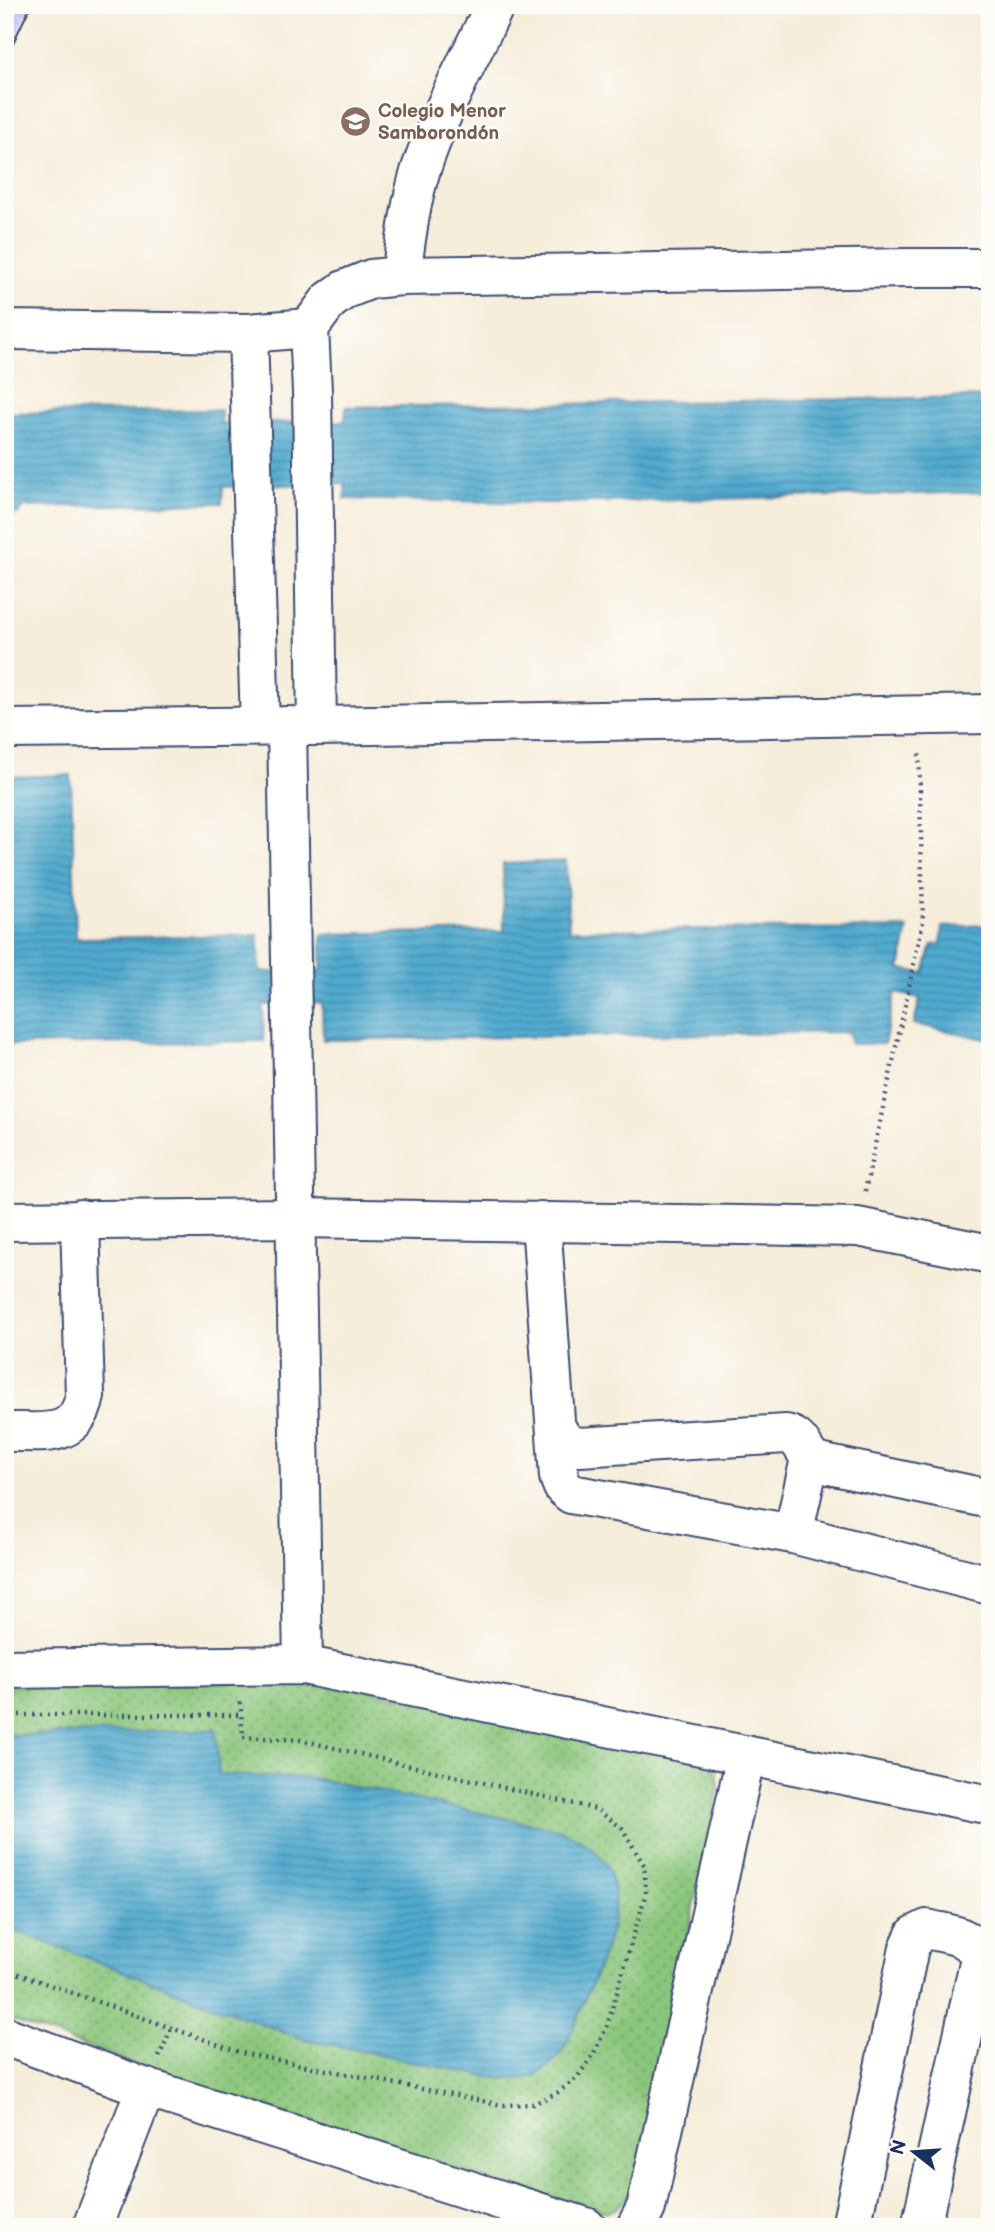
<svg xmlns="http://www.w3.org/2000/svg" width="995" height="2232" font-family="'Balsamiq Sans',sans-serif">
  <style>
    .park { fill: url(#park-dots); stroke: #527a6c; stroke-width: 2 }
    .water { fill: url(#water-rules); stroke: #366c96; stroke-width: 2 }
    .building { fill: url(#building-back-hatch) }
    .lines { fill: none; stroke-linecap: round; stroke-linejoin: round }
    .minor-casing { stroke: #3c4c71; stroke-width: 42 }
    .path { stroke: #3c4c71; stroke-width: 4.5; stroke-dasharray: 2 5; stroke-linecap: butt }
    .minor { stroke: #fff; stroke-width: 38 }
    .labels { text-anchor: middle; stroke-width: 5; stroke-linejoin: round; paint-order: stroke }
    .education-label { font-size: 19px; font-weight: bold; fill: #785e54; stroke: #fdfcf7; text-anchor: start }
  </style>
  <defs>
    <pattern id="park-dots" width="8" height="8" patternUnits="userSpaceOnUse" patternTransform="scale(1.75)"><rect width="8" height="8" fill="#8ac67b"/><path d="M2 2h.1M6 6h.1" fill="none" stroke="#70a168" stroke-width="1.8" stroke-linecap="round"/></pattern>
    <pattern id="water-rules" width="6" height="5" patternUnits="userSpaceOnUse" patternTransform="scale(1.75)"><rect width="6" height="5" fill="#51aacf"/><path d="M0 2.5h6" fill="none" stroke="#428bab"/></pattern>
    <pattern id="building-back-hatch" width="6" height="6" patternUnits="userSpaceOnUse" patternTransform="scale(1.75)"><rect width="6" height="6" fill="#c4baf9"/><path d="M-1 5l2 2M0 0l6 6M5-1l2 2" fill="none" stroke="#a8a0d8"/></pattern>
  </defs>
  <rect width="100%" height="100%" fill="#fdfcf7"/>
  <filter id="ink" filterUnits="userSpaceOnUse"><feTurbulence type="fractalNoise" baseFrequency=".0143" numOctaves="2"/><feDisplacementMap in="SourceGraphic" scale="14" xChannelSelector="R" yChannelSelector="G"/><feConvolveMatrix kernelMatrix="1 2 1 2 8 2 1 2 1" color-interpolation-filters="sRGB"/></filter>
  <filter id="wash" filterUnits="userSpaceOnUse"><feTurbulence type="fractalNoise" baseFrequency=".00686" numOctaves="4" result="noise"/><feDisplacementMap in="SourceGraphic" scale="28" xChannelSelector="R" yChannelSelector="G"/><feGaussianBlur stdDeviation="1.57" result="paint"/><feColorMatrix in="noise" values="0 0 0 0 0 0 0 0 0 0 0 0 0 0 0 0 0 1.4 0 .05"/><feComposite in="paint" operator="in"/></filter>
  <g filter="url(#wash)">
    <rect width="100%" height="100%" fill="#f6edda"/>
    <path class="park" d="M266 1681 342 1684 709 1763 717 1773 719 1787 635 2187C619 2210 612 2215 583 2210L170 2076 5 2018V1686Z"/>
    <g class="water">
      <polygon points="990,397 990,492 551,503 345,499 345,483 223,487 222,503 24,507 18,514 5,513 5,413 221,410 221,424 345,421 346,407"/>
      <polygon points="71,775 76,938 258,935 260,972 321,971 322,934 504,931 503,864 566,861 569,930 908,928 900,969 924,973 932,945 941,944 942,927 990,925 990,1040 914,1024 920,998 895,993 884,1044 850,1044 849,1032 323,1040 322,1003 263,1005 264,1041 5,1045 5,777"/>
      <path d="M216 1730 219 1775 313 1778 562 1830C582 1841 600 1849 609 1871 626 1914 599 1965 583 2004 576 2020 571 2038 561 2053 554 2062 542 2072 532 2076 519 2081 503 2078 489 2077L300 2038 5 1927V1735Z"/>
    </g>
    <g id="blocks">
      <polygon class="building" points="5,5 31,5 5,60"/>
    </g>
  </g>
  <g filter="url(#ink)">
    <use href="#blocks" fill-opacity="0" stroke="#3c4c71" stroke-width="2"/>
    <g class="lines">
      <defs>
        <g id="minor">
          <path d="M401 276C406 239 410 204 421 169 440 112 469 59 495 5"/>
          <polyline points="5,330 248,333 309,328"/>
          <polyline points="248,333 260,726"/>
          <path d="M287 726C291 1039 299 1352 303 1665"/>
          <polyline points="317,726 312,391 309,328 329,301 344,290 371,279 401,276 908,268 990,268"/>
          <polyline points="5,729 317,726 990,714"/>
          <polyline points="5,1221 297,1218 858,1227 990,1254"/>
          <polyline points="541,1221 559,1477 563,1487 571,1494 793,1534 990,1585"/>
          <path d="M557 1429C563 1440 568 1445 580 1447L786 1434C804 1438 802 1453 815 1462L990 1499"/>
          <path d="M5 1432C42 1431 76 1441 85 1396L80 1219"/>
          <polyline points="793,1534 810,1459"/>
          <polyline points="5,1669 303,1665 990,1805"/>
          <polyline points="5,2036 146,2088 586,2227"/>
          <polyline points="92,2227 146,2088"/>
          <polyline points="636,2227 646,2208 746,1755"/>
          <path d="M851 2227 909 1948 915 1935 927 1929C950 1935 971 1934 980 1958L921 2227"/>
        </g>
      </defs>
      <use href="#minor" class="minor-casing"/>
      <g class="path">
        <polyline points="865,1191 923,922 919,751"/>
        <polyline points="5,1715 241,1715"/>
        <polyline points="5,1969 242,2053 502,2105 533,2104 557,2093 577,2078 593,2055 607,2026 646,1893 644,1865 622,1828 596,1809 575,1804 300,1740 243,1737 240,1701"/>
        <polyline points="159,2057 171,2029"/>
      </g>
      <use href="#minor" class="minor"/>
    </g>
  </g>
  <defs>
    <symbol id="school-disc" viewBox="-11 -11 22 22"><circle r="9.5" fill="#8d6e63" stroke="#fdfcf7"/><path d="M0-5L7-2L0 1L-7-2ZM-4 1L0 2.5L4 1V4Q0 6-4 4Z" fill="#fff"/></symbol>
  </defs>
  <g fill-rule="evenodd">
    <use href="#school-disc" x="338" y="104" width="35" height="35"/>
  </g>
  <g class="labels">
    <g class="education-label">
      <text x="378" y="117">Colegio Menor<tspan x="378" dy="22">Samborondón</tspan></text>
    </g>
  </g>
  <rect width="995" height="2232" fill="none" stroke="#fdfcf7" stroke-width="28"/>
  <g transform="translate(914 2152) rotate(287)" stroke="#fdfcf7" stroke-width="5" paint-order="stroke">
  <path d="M0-5L12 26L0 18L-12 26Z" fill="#1b2f5e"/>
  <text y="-10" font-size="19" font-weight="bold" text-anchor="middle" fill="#1b2f5e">N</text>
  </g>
</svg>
